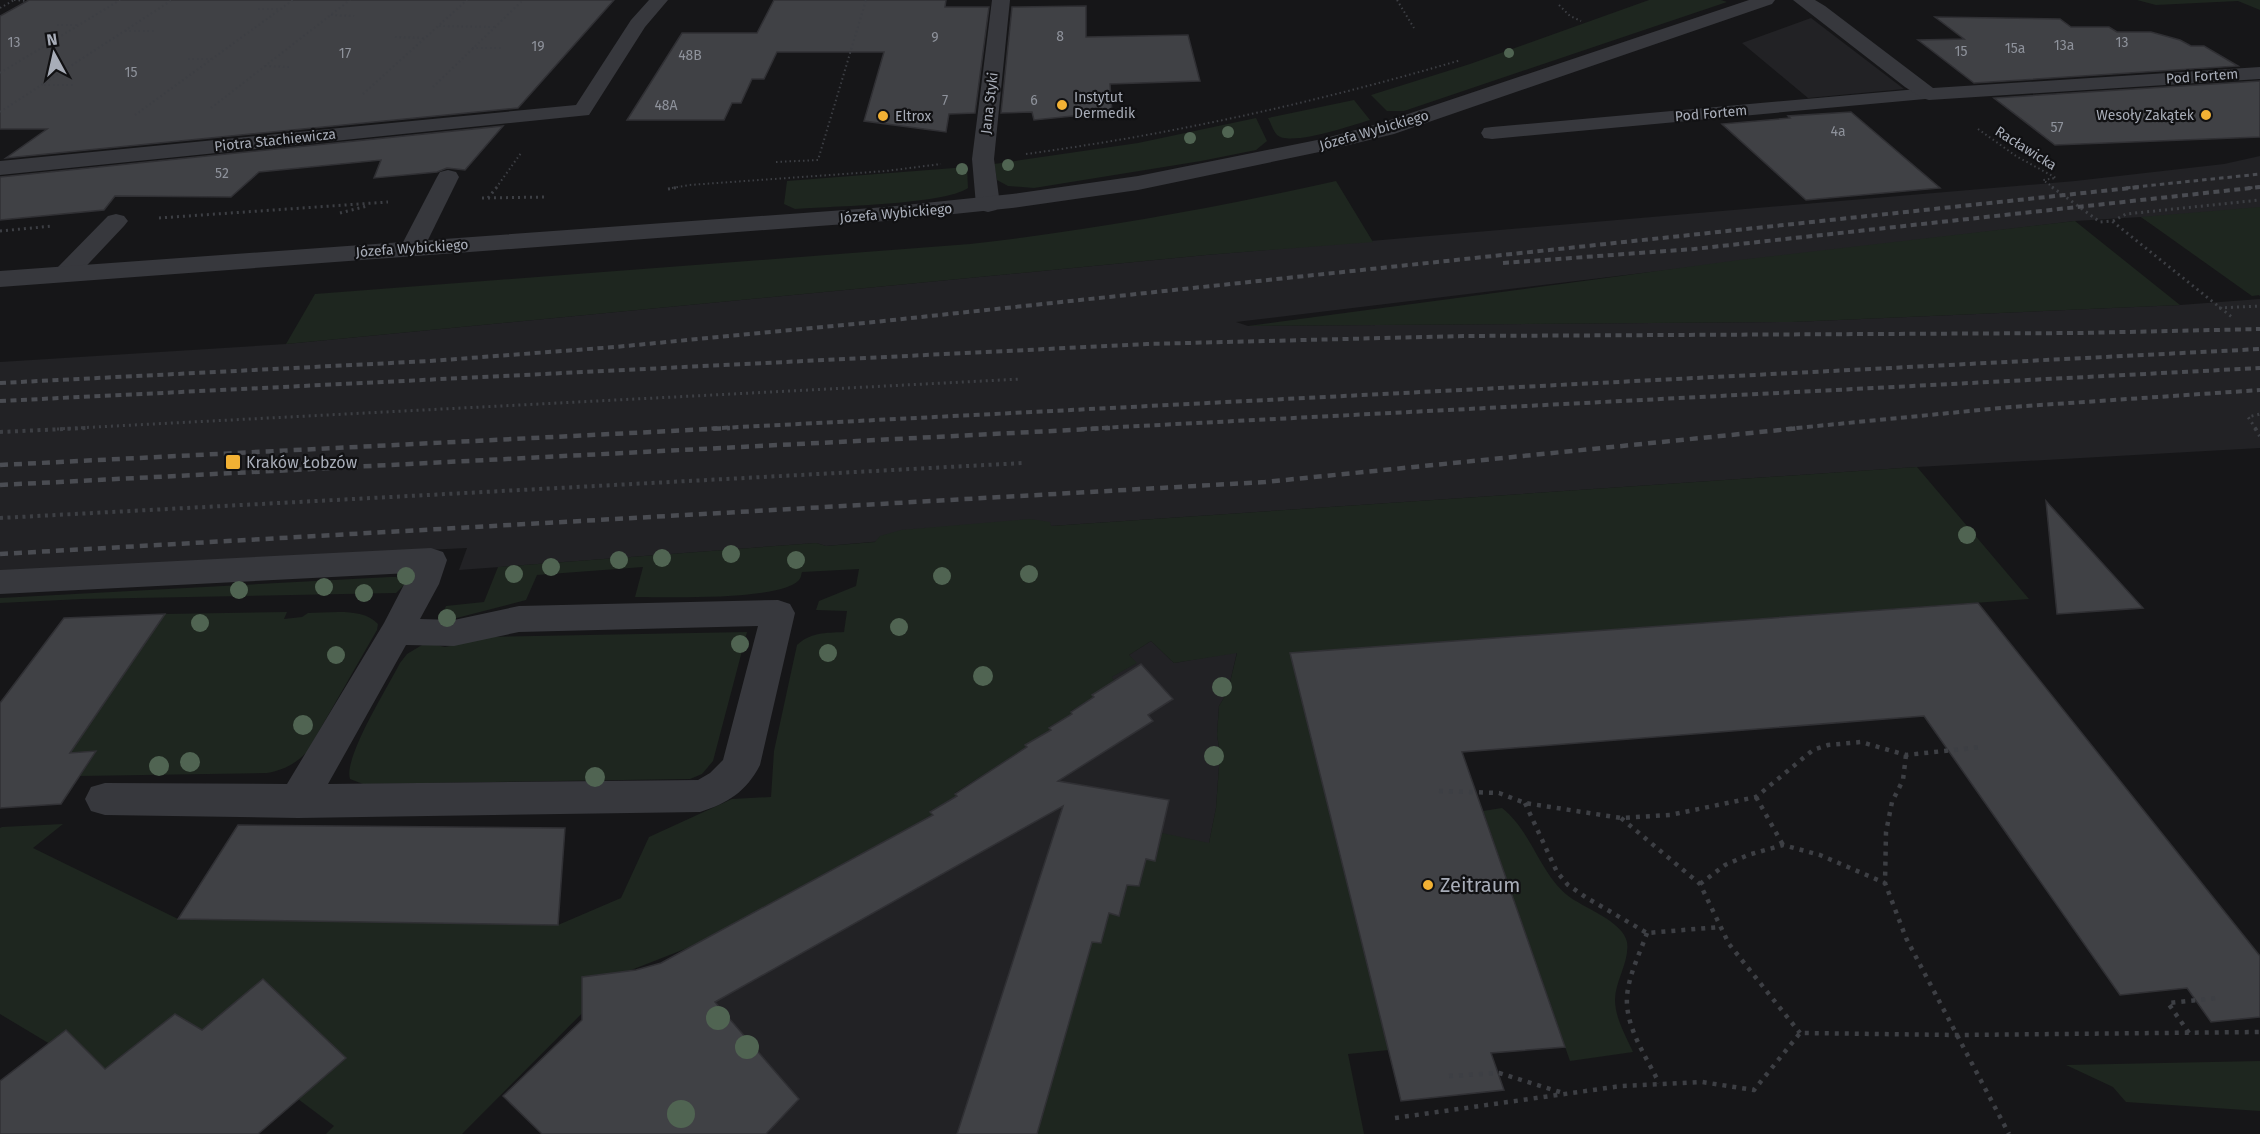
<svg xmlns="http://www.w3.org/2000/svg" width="2260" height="1134" font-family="'Fira Sans',sans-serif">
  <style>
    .built { fill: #222225 }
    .green { fill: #1e261f }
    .building { fill: #404145; stroke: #303034; stroke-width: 1.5 }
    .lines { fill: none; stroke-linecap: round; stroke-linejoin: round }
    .path-far3 { stroke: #3d3f44; stroke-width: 2; stroke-dasharray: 1.5 3; stroke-linecap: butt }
    .path-far2 { stroke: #3d3f44; stroke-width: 3; stroke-dasharray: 2 4; stroke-linecap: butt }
    .path-far1 { stroke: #3d3f44; stroke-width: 4; stroke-dasharray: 3 4.5; stroke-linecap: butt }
    .path { stroke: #3d3f44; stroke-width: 4.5; stroke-dasharray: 4 6; stroke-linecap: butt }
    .service { fill: #37383d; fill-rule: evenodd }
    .minor { fill: #37383d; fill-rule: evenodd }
    .tertiary { fill: #37383d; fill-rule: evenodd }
    .rail-far2 { stroke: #4a4c52; stroke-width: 3; stroke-dasharray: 4.5 4; stroke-linecap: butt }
    .rail-far1 { stroke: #4a4c52; stroke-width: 4; stroke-dasharray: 6 4.5; stroke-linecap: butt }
    .rail { stroke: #4a4c52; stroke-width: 4.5; stroke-dasharray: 8 6; stroke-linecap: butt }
    .tree { fill: #506452 }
    .poi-dot { fill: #f2b134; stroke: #111113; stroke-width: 2 }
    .labels { text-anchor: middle; stroke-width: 4.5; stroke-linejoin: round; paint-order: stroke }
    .number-label { font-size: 14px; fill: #8e929b }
    .far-street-label { font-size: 14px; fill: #a8adb8; stroke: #111113 }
    .far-poi-label { font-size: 14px; fill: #a8adb8; stroke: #111113; text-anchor: start }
    .poi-label { font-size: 16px; fill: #a8adb8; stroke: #111113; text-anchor: start }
    .near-poi-label { font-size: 20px; fill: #a8adb8; stroke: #111113; text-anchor: start }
  </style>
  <rect width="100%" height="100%" fill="#161618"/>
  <g class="built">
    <polygon points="1811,18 1904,89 1808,98 1742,43"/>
    <polygon points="2260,156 2260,296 2141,217 2075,221 1236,322 1248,326 1792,322 2180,305 2260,299 2260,448 1917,467 1051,526 826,546 816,543 459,570 467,548 0,571 0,362 286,344 1206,255 2075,181 2224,164"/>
    <polygon points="1151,641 1174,663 1237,652 1228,691 1219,706 1217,735 1220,753 1216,808 1209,843 1155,861 1146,859 1139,886 1127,885 1119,916 1092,942 1037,1134 673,1134 721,1077 755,1048 715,1002 690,947 932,815 930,812 956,796 955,794 980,779 979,777 1003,762 1049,728 1072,714 1071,712 1094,698 1092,695 1114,681 1111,677 1136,663 1129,655"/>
  </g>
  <g class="green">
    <polygon points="1649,0 1721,0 1727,2 1404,111 1387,111 1371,95 1470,64"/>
    <polygon points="2137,0 2260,0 2260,10 2238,1 2156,5"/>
    <path d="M1354 100 1370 120C1353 125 1290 147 1277 135 1273 131 1271 123 1268 118Z"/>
    <polygon points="1256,118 1267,141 1256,150 1201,161 1034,188 1008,186 997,180 994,164 1138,143"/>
    <path d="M967 167 968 188C944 205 830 206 795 209L784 204 787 181Z"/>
    <path d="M1336 181 1373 242 1206 255 286 344 315 294 970 244C1093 230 1215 208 1336 181Z"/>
    <polygon points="2260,207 2260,295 2252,296 2141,217"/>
    <polygon points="2075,221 2180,305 1792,322 1248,326 1739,260"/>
    <path d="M1917 467 2029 599 1290 653 1389 1050 1348 1054 1364 1134H1037L1092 942 1109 913 1119 916 1127 885 1139 886 1146 859 1155 861 1162 833 1209 843 1216 808 1220 753 1217 735 1219 706 1228 691 1237 653 1174 663 1151 641 1129 655 1137 663 1112 677 1114 681 1092 695 1094 697 1071 711 1072 714 1049 727 1051 730 1026 745 1027 747 955 793 957 796 930 811 932 815 690 947 621 974 462 1134H326L334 1126 298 1099 246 994 202 1030 175 1014 107 1071 50 1044 0 1014V828L2 827 63 824 33 848 178 919 558 925 621 898 649 837 732 799 771 797 774 751 797 645C811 632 825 633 844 632L847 611 816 610 819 601 856 586 859 569 802 572C801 575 801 578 799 580 781 601 665 597 635 597L643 567 537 575 526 600 445 621 440 619 446 606 484 602 498 567 816 543 826 546 875 542 880 536 901 530 1030 519 1050 522 1051 526Z"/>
    <polygon points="390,577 396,577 403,581 404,585 396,593 82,599 0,603 0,598"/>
    <path d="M287 612 284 619 302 617 308 613C329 613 363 607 378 624L377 630 307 752C295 764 284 770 267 773L80 776 96 752 69 753 165 614Z"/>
    <path d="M747 632 713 761 702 774 690 779 363 784 350 779C343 758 389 685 400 663L407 654 422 645 432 644 445 647 487 637Z"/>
    <path d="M1502 808C1532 832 1538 870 1567 895 1583 908 1623 921 1627 942 1630 961 1615 981 1615 1000 1615 1018 1626 1036 1633 1052L1570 1061 1483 811Z"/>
    <polygon points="2260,1061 2260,1111 2126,1102 2113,1087 2066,1065"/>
  </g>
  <g class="building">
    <polygon points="29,0 614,0 518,108 6,158 47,129 0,129 0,16"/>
    <polygon points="774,0 946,0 945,7 989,7 975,113 949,114 946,132 864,121 884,52 777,52 764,79 752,79 741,103 732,103 724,120 627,120 682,33 757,33"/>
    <polygon points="1086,6 1086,37 1188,35 1200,81 1110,84 1112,112 1034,120 1032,112 1001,113 1012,7"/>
    <polygon points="1935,17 2060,19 2071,27 2109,27 2117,32 2151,32 2180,40 2191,46 2204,46 2238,66 1974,83 1918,40 1964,39"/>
    <polygon points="2260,81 2260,137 2055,145 1994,98"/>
    <polygon points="1851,112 1940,188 1806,200 1722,124 1790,118 1788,116"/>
    <polygon points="503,126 465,170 447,168 437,172 374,178 381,160 259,172 231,197 115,196 104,210 0,220 0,177"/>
    <polygon points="2046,501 2143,608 2057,614"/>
    <polygon points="1978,603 2260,956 2260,1017 2211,1022 2187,988 2120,995 1924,716 1462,752 1565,1047 1491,1053 1504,1090 1401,1101 1290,653"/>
    <polygon points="165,614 70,753 96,751 61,804 0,808 0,703 64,618"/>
    <polygon points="1141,664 1173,699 1148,715 1153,721 1058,781 1169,800 1155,861 1146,859 1139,886 1127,885 1119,916 1109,913 1101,943 1092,942 1037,1134 957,1134 1063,806 715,1002 799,1099 766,1134 542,1134 503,1096 582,1020 582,977 636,970 661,963 933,815 930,812 957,796 955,794 1027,747 1025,745 1051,730 1049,728 1072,714 1071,712 1094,697 1092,695"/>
    <polygon points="238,825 565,828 558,925 178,919"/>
    <polygon points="263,979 346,1058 258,1134 0,1134 0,1081 66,1030 105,1069 175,1014 202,1030"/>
  </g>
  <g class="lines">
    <g class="path-far3">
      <polyline points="14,0 27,1"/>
      <polyline points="1397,0 1414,28"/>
      <polyline points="1559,5 1570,16 1581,21"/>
      <polyline points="0,8 14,0"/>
      <polyline points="258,9 278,9"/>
      <polyline points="331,15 354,16"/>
      <polyline points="57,25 78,25"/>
      <polyline points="439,26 494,27"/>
      <polyline points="125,31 154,31"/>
      <polyline points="395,37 424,38"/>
      <polyline points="472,48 503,48"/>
      <polyline points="188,59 211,59"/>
      <polyline points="265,66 290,67"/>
      <polyline points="0,73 120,0"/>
      <polyline points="44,85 73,85"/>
      <polyline points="433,87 523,0"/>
      <polyline points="363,94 467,0"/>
      <polyline points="211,108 350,0"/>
      <polyline points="0,112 172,0"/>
      <polyline points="135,115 293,0"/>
      <polyline points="1978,129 2016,156 2056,178 2043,180 2054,188"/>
      <path d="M1026 154C1174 134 1318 102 1461 60"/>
      <polyline points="776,162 818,160 866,0"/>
      <polyline points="496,188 521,153"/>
      <polyline points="672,188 689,185 886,171 941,164"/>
    </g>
    <g class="path-far2">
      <polyline points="2052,187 2100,222 2112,221 2233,318"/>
      <polyline points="668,189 680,187"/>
      <polyline points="482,198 547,197"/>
      <polyline points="488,198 497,187"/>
      <polyline points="340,213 367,206"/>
      <polyline points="159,218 388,202"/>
      <polyline points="2113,221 2126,214 2260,200"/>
      <polyline points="0,231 53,226"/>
      <polyline points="2219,308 2260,306"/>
      <polyline points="57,429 1021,379"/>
      <polyline points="2256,429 2248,417 2260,414"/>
    </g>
    <g class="path-far1">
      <polyline points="2255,428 2260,436"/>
      <polyline points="0,432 86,428"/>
      <polyline points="0,518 1023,463"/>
    </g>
    <g class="path">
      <polyline points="1906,755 1903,780 1892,802 1886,832 1885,883 1906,938 2009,1134"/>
      <polyline points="1439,791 1499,793 1525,803 1621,818 1670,815 1756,797 1813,750 1828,745 1861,742 1906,755 1982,747"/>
      <polyline points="1756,797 1783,845"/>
      <polyline points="1525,803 1557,872 1568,885 1587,898 1647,933 1720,927"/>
      <polyline points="1621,818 1700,884 1729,944 1800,1033"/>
      <polyline points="1700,884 1725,865 1748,855 1783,845 1820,855 1885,883"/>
      <path d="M1647 933C1640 953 1629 974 1627 996 1625 1027 1646 1056 1659 1083"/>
      <polyline points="2189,1033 2168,1003 2218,998"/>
      <polyline points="1449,1076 1499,1073 1560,1092"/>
      <polyline points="1395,1118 1621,1086 1702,1082 1754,1090 1800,1033 1957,1035 2260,1032"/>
    </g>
    <g class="service">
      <polygon points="649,0 668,0 645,27 589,115 0,175 0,161 576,105 631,20"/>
      <polygon points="1929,88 1936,90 1939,94 1936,98 1492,139 1484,138 1481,133 1484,128 1492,127"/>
      <polygon points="448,170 456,172 459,177 424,248 421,253 412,255 403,253 400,248 437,177 440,172"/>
      <polygon points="116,214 124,216 128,221 124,226 75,278 66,281 57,278 53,273 57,268 108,216"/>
      <path d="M431 548 443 552 447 560 439 584 420 619 454 620 519 606 778 600 790 604 795 613 760 765C746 792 728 803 700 812L298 818 105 815 91 811 85 799 91 787 105 783 287 784 384 623 410 573 0 594V570ZM758 626 723 760 710 773 698 780 328 784 406 645 454 646 519 632Z"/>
    </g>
    <g class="minor">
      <polygon points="992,0 1010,0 994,159 1000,205 996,210 988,212 980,210 976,205 972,159"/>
      <polygon points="1793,0 1815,0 1825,6 1933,88 2260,67 2260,79 1929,100 1922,98 1905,87"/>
    </g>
    <polygon class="tertiary" points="1749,0 1775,0 1772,4 1394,134 1324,151 1138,190 1012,208 886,221 0,287 0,271 886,207 1012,194 1138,176 1322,139 1378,124"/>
    <g class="rail-far2">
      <polyline points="2126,188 2260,174"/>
      <polyline points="2248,188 2260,187"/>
    </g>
    <g class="rail-far1">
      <polyline points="1503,263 1694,249 2260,187"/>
      <polyline points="0,383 430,361 615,347 874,322 2140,187"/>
      <polyline points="0,401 1147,344 1463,336 2080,333 2260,329"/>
      <polyline points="701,429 2260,349"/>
      <polyline points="1081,429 2260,368"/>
      <polyline points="1786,429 2011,407 2260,390"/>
    </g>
    <g class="rail">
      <polyline points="0,465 730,428"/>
      <polyline points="0,485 1110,428"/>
      <polyline points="0,554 1265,482 1800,428"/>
    </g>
  </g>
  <g class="tree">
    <circle cx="1509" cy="53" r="5"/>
    <circle cx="1228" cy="132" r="6"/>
    <circle cx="1190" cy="138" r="6"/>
    <circle cx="1008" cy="165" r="6"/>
    <circle cx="962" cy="169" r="6"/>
    <circle cx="1967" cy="535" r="9"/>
    <circle cx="731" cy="554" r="9"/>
    <circle cx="662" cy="558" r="9"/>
    <circle cx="619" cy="560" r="9"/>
    <circle cx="796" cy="560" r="9"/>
    <circle cx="551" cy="567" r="9"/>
    <circle cx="514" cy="574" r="9"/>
    <circle cx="1029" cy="574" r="9"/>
    <circle cx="406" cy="576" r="9"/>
    <circle cx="942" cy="576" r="9"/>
    <circle cx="324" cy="587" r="9"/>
    <circle cx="239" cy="590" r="9"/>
    <circle cx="364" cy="593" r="9"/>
    <circle cx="447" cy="618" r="9"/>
    <circle cx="200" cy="623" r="9"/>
    <circle cx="899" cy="627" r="9"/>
    <circle cx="740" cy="644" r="9"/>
    <circle cx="828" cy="653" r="9"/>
    <circle cx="336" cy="655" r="9"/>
    <circle cx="983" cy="676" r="10"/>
    <circle cx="1222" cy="687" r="10"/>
    <circle cx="303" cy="725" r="10"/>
    <circle cx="1214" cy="756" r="10"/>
    <circle cx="190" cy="762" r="10"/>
    <circle cx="159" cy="766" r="10"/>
    <circle cx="595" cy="777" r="10"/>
    <circle cx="718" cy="1018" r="12"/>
    <circle cx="747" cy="1047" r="12"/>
    <circle cx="681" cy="1114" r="14"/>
  </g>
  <g class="poi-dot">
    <circle cx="1062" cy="105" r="6"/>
    <circle cx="2206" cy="115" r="6"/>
    <circle cx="883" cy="116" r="6"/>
    <rect x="225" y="454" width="16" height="16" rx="3"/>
    <circle cx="1428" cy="885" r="6"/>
  </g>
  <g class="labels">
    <g class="number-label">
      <text x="1060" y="41">8</text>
      <text x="935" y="42">9</text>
      <text x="14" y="47">13</text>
      <text x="2122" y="47">13</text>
      <text x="2064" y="50">13a</text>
      <text x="538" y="51">19</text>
      <text x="2015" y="53">15a</text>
      <text x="1961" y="56">15</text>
      <text x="345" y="58">17</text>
      <text x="690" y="60">48B</text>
      <text x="131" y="77">15</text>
      <text x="945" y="105">7</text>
      <text x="1034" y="105">6</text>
      <text x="666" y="110">48A</text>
      <text x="2057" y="132">57</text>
      <text x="1838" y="136">4a</text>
      <text x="222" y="178">52</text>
    </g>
    <g class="far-street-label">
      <text transform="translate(2202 76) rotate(-4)" y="5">Pod Fortem</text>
      <text transform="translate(989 103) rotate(-83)" y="5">Jana Styki</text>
      <text transform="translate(1711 113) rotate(-5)" y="5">Pod Fortem</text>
      <text transform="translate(1374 130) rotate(-16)" y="5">Józefa Wybickiego</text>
      <text transform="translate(275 140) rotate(-6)" y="5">Piotra Stachiewicza</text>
      <text transform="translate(2026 148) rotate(32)" y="5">Racławicka</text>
      <text transform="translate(896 213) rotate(-5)" y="5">Józefa Wybickiego</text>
      <text transform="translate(412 248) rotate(-4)" y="5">Józefa Wybickiego</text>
    </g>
    <g class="far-poi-label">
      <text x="1074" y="102">Instytut<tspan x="1074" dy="16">Dermedik</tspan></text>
      <text x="2194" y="120" text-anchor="end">Wesoły Zakątek</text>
      <text x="895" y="121">Eltrox</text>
    </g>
    <g class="poi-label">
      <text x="246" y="468">Kraków Łobzów</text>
    </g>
    <g class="near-poi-label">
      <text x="1440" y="892">Zeitraum</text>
    </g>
  </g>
  <g transform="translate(54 54) rotate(352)" stroke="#111113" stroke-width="4.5" paint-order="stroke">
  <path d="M0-4.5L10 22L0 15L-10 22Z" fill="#a8adb8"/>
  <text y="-9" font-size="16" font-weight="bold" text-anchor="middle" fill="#a8adb8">N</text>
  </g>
</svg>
